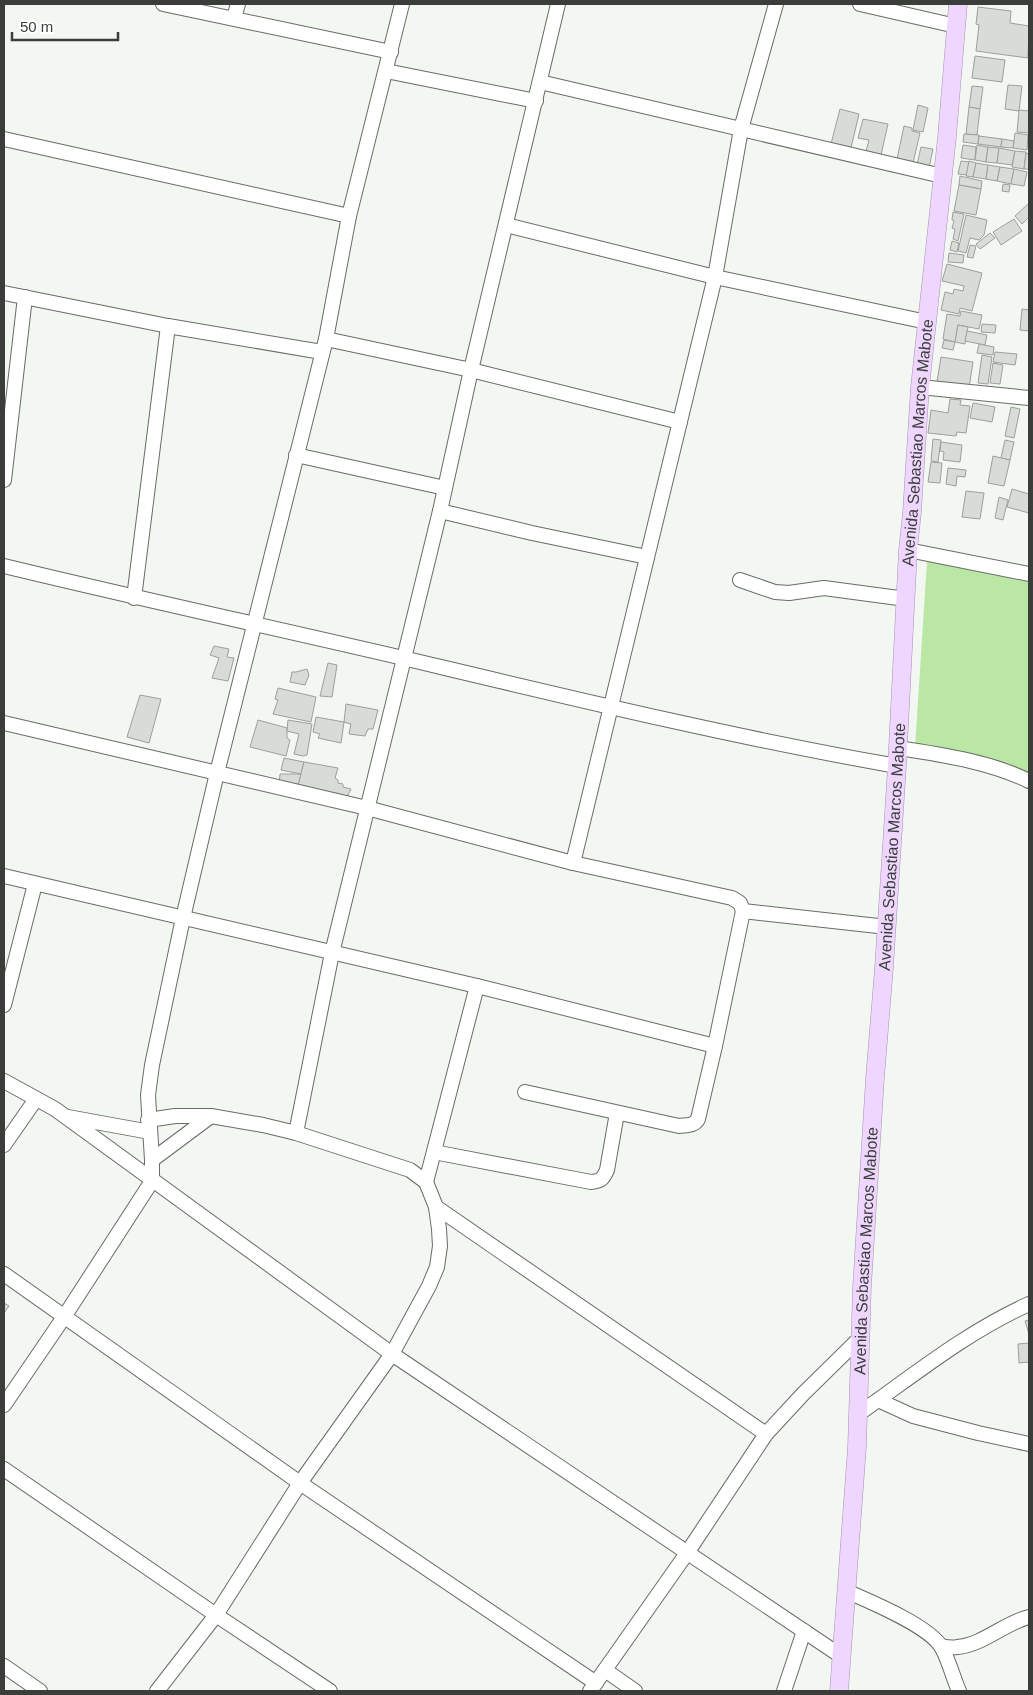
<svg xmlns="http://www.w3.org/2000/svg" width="1033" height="1695" font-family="Helvetica,sans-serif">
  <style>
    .green { fill: #bbe7a5 }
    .building { fill: #d8dcd6; stroke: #9ca09a }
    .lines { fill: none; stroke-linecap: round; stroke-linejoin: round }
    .minor-casing { stroke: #686c66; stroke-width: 16 }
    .major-casing { stroke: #a88fba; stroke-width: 19 }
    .minor { stroke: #fff; stroke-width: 14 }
    .major { stroke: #eed6fe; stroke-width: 18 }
    .labels { text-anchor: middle; stroke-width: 5; stroke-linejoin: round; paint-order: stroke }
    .street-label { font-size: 16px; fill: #3b3d3b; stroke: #fff }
  </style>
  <rect width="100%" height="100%" fill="#f3f7f1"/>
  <polygon class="green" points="927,561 1029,582 1029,773 915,748"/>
  <g class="building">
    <polygon points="978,7 1011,11 1010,23 1029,26 1028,58 976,51 979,25 976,24"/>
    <polygon points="975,56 1005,60 1002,82 972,78"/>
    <polygon points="1008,85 1022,86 1019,111 1005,109"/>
    <polygon points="972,86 983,87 980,109 969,107"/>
    <polygon points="918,105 928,108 923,132 913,130"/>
    <polygon points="969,107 980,109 977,135 966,134"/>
    <polygon points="840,109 859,114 851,148 831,144"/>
    <polygon points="1019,110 1029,111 1029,133 1017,132"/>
    <polygon points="863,119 888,124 881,155 866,151 869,140 858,138"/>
    <polygon points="904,126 912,128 912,131 920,133 913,163 897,159"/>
    <polygon points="1015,133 1028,135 1027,150 1013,148"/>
    <polygon points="964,134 979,135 978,144 963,142"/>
    <polygon points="979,136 1002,139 1001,147 978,144"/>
    <polygon points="1002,139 1014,141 1013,148 1001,147"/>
    <polygon points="963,145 976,147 975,160 961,158"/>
    <polygon points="977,145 988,147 986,162 975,160"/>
    <polygon points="921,147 933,149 928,172 916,169"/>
    <polygon points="988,147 999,148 997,163 986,162"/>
    <polygon points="999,148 1015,151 1012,165 997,163"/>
    <polygon points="1015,151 1026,152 1024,169 1012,167"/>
    <polygon points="1026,153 1029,154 1029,169 1024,169"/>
    <polygon points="961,161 969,162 967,175 958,174"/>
    <polygon points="969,161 976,163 973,177 966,176"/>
    <polygon points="976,163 988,165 986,179 973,177"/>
    <polygon points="988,165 1000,167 997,181 986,179"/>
    <polygon points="1000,167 1014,169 1011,184 997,181"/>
    <polygon points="1014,169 1027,172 1024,186 1011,184"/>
    <polygon points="960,176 982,181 981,189 959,185"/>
    <polygon points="1003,184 1010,185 1009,192 1002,191"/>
    <polygon points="959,185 981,189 976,215 954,211"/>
    <polygon points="1028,204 1029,205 1029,217 1022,224 1015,216"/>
    <polygon points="953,212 964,214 958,241 953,239 955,229 952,228 954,221 952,220"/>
    <polygon points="966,215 987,220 984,235 979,240 970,238 966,253 958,251"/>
    <polygon points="1014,219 1022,231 1001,245 993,232"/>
    <polygon points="990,233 995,238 980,249 976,244"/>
    <polygon points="952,241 959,243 957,252 950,250"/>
    <polygon points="970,245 976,246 973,258 967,257"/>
    <polygon points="949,253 964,255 963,263 948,262"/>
    <polygon points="947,264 982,273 972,311 960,308 959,314 941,310 945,292 953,294 954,289 963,291 964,286 942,281"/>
    <polygon points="1022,309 1029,310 1029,331 1020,330"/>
    <polygon points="961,311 982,315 979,329 958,325 955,342 943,339 947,314 960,316"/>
    <polygon points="982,324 996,325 995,333 981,332"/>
    <polygon points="958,325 968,327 965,344 955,342"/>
    <polygon points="967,331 987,335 985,345 965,341"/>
    <polygon points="944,340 955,342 953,350 942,348"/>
    <polygon points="979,344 994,347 993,355 977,353"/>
    <polygon points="995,352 1017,354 1015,365 993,362"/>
    <polygon points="982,355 992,357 988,384 978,383"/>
    <polygon points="941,357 973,362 969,388 937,382"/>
    <polygon points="993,363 1003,365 1000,384 990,383"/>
    <polygon points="950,399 961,400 960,405 970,406 966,433 957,432 956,436 928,433 931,410 948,413"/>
    <polygon points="973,403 995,407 992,422 970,418"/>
    <polygon points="1011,407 1020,409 1014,438 1005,436"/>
    <polygon points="933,439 941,440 938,462 931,461"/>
    <polygon points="1005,440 1014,442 1010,460 1001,458"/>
    <polygon points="941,442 962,445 960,462 943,460 944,452 940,451"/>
    <polygon points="993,456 1010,460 1004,486 988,483"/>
    <polygon points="931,462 942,463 940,483 928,482"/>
    <polygon points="948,468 966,470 965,477 957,476 956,486 946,484"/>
    <polygon points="1012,489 1029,494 1029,513 1007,507"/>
    <polygon points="966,491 984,493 980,519 962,517"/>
    <polygon points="999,497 1008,500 1003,520 995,518"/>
    <polygon points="214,646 229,649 227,657 234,658 228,681 212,678 219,658 210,655"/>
    <polygon points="328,663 337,665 332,697 320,696"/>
    <polygon points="307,669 309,675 305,685 290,682 292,672 296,672"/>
    <polygon points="278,688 316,697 311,722 273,714 278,700 275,699"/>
    <polygon points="140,695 161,699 149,743 127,737"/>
    <polygon points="346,704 378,710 373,729 368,729 365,736 349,734 351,724 344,722"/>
    <polygon points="316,717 344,722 341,743 318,738 320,734 313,732"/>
    <polygon points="258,720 287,728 287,738 290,740 286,756 250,747"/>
    <polygon points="288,720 312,724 307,755 303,756 294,754 299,734 287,731"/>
    <polygon points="284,758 304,762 301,774 281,770"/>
    <polygon points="304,762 338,768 335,778 338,780 338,783 343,784 343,787 351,789 347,797 297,789"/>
    <polygon points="280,774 301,774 297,789 279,785"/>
    <polygon points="4,1303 9,1306 4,1313"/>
    <polygon points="1029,1320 1029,1334 1025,1321"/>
    <polygon points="1029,1343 1029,1362 1019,1363 1018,1344"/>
  </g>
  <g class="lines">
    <defs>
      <g id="minor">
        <polyline points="163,4 391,52"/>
        <polyline points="860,4 956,26"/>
        <polyline points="234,18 238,4"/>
        <polyline points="386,71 536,101"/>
        <polyline points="540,82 942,176"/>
        <polyline points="4,139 349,216"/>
        <polyline points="506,225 715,277 927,322"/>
        <polyline points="4,293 168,326 322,352"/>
        <polyline points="326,339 471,370 680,422"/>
        <polyline points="920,387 1029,398"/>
        <polyline points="296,455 445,488"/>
        <polyline points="4,480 25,297"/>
        <polyline points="440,511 532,533 647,557"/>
        <polyline points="908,550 1029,574"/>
        <path d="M4 566C136 598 270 627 403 658 567 697 731 737 897 766"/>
        <polyline points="740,580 775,592 789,593 824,588 906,599"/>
        <polyline points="134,598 168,326"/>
        <polyline points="4,723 367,808 573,863 732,898 740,903 743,911 715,1046 477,986 4,876"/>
        <path d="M898 748C942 755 988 761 1029 781"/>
        <polyline points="573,863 715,277 741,129 776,4"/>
        <polyline points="743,911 887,927"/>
        <polyline points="4,1005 35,884"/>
        <polyline points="4,1081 55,1109 392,1354 841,1656"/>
        <path d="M525 1092 679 1126C687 1125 694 1126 698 1119L715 1046"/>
        <polyline points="68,1117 150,1132"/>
        <polyline points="148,1120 175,1116 211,1116 263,1125 296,1133 410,1170 426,1182 436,1207 439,1229 440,1246 437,1267 429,1286 392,1354 300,1483 216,1615 157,1691"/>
        <polyline points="296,1133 332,953 440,511 471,370 558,4"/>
        <polyline points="4,1145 36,1099"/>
        <path d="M434 1152 591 1182C601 1181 603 1179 607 1170L617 1113"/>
        <polyline points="152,1160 211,1116"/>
        <polyline points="426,1182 477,986"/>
        <polyline points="436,1207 766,1434"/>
        <polyline points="4,1274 300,1483 596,1683"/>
        <polyline points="878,1400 913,1416 978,1433 1029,1444"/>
        <polyline points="4,1405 64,1317 152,1181 152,1160 148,1095 152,1065 183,918 217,773 326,339 349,216 402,4"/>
        <path d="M857 1415C914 1375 965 1333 1029 1304"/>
        <polyline points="4,1469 216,1615 330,1691"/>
        <path d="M846 1591C869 1601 930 1626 942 1648 949 1661 953 1677 959 1691"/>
        <path d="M941 1646C946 1647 952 1648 957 1647 983 1645 1004 1623 1029 1617"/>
        <polyline points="4,1666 40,1691"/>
        <polyline points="605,1670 635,1691"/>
        <polyline points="590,1691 687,1553 766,1434 803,1394 859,1339"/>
        <polyline points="784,1691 804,1631"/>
      </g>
      <g id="major">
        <path id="s1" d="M839 1691 857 1447 862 1287 875 1078 884 968 897 766 908 550 912 512 920 387 947 137 958 4"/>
      </g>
    </defs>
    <use href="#minor" class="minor-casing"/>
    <use href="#major" class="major-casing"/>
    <use href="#minor" class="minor"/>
    <use href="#major" class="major"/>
  </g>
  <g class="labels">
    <g class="street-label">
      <text dy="6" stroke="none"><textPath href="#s1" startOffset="1251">Avenida Sebastiao Marcos Mabote</textPath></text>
      <text dy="6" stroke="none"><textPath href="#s1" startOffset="846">Avenida Sebastiao Marcos Mabote</textPath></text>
      <text dy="6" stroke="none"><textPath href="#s1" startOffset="441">Avenida Sebastiao Marcos Mabote</textPath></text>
    </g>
  </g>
  <rect width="1033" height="1695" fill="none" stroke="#3b3d3b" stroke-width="10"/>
  <path d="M12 32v8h106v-8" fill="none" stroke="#3b3d3b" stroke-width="2.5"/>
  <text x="20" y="32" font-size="15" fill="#3b3d3b" stroke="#ffffff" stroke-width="4" paint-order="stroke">50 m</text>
</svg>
